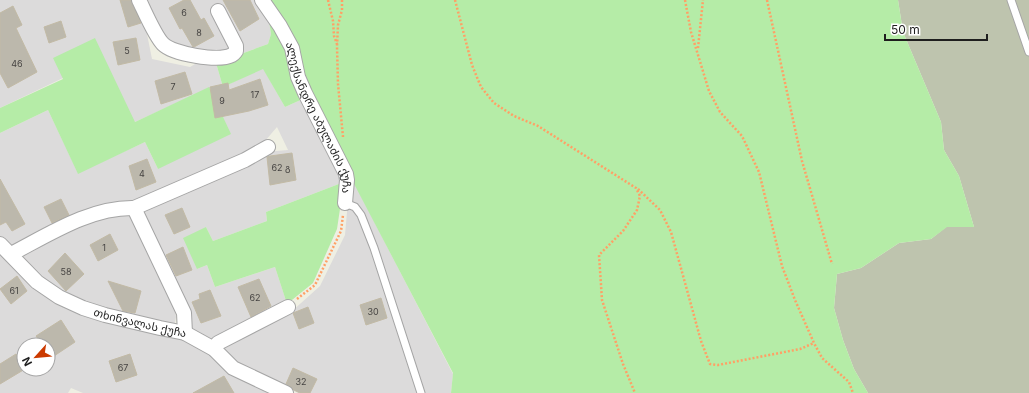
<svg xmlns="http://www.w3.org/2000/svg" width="1029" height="393" font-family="Inter,'Noto Sans Georgian',sans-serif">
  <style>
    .residential { fill: #dcdbdb; fill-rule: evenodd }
    .construction { fill: #bec4ae }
    .grass { fill: #b5eca7 }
    .building { fill: #bcb8ac; stroke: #c2baa5 }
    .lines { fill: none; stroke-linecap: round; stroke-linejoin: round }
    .lane-casing { stroke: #a5a5a5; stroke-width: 9 }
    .street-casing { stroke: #a5a5a5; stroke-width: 16 }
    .path { stroke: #ffa065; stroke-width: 2.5; stroke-dasharray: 2 2; stroke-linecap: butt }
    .lane { stroke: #fff; stroke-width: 7 }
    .street { stroke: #fff; stroke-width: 14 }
    .labels { text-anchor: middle; stroke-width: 3; stroke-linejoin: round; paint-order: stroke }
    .number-label { font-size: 9px; fill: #464442 }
    .street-label { font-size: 11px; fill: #1e1e1e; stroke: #fff }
  </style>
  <rect width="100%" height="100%" fill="#efefe3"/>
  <g class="residential">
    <polygon points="0,0 134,0 145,24 152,59 190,67 202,60 169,41 162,35 144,0 257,0 269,21 271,34 268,44 216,63 223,87 263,68 285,107 305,98 344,182 266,212 267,221 213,241 206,227 197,269 207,265 215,287 275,267 287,304 213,342 193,330 186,312 140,209 265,152 288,150 277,127 259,148 141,200 11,246 0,237 0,133 48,110 78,173 145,142 158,169 209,88 135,122 63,78 0,108"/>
    <polygon points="349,173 453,374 451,393 298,393 232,361 221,351 223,343 291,312 320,286 345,235 347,212"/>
    <polygon points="129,212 175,309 176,317 174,327 119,314 75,299 46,281 26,262 23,256 22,252 72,226"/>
    <path d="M0 251 41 291 183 337 274 393H83L71 388 68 393H0ZM24 345H48V369H24Z"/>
  </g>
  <polygon class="construction" points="898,0 1029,0 1029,393 868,393 854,369 843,340 834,308 837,274 861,268 899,243 931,239 946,227 974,227 959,176 944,150 941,122 903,32"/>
  <g class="grass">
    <polygon points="265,0 898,0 903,32 941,122 944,150 959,176 974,227 947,227 931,239 899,243 861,268 837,274 834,308 843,340 854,369 868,393 451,393 453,373 307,94"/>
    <polygon points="269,21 277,26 305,98 285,107 263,69 223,87 216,63 268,44 271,34"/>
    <polygon points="95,38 135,122 209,87 231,134 158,169 145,142 78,174 48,110 0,133 0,108 63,79 53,58"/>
    <polygon points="344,182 337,229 313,283 287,304 275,267 215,287 207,265 197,269 183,238 206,227 213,241 267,221 266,212"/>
  </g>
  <g class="building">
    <polygon points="120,0 131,0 141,23 128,27"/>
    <polygon points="184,0 190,0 201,20 204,18 214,36 194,47 193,47 182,28 180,29 169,8"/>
    <polygon points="223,0 250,0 259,19 240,31"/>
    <polygon points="13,6 22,25 16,28 37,72 8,88 0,73 0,13"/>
    <polygon points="61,21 66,37 49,43 44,27"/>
    <polygon points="136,38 140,60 118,65 113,42"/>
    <polygon points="185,72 192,94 161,104 155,81"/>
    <polygon points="260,79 268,105 249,111 215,118 210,87 228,83 229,90"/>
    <polygon points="292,153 296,180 270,185 267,157 270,156"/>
    <polygon points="147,159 156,182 136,190 129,166"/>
    <polygon points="0,179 25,224 12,231 6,222 0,225"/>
    <polygon points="61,199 69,215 52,223 44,207"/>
    <polygon points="182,208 190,227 174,234 165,215"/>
    <polygon points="110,234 118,250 98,261 90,245"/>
    <polygon points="183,247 192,270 176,276 166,255"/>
    <polygon points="65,253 84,274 66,291 48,271"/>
    <polygon points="17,276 27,291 11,304 0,289"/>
    <polygon points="259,279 271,306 251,317 238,287"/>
    <polygon points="108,281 141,291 135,313 123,311"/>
    <polygon points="210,290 221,316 201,323 192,302 200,299 199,294"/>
    <polygon points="381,298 387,318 366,325 360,305"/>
    <polygon points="308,307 314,323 299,329 293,313"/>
    <polygon points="61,320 75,342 48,360 48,345 43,345 36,336"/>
    <polygon points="16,354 25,369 0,384 0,364"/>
    <polygon points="130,354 137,375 116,382 109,361"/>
    <polygon points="293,368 317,379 310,393 300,393 294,390 290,386 286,384"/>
    <polygon points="224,376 234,393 193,393"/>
  </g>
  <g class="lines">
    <defs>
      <g id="lane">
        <polyline points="1011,0 1029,52"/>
        <polyline points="345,203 355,207 361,215 374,248 421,393"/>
      </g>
      <g id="street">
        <path d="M139 0C144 10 155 36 163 44 173 54 218 62 232 55 234 54 235 52 236 51V46L218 11"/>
        <path id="s1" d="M262 0 280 26 292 48 298 77 305 93 346 174 347 180 345 203"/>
        <polyline points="134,208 184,313 185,333"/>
        <path id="s2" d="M0 244 37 282 59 297 83 308 105 315 160 328 185 333 214 349 233 368 286 393"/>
        <path d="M11 254C48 235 90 207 134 208L245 160 268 147"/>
        <polyline points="214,349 218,343 288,307"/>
      </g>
    </defs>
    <use href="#lane" class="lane-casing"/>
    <use href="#street" class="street-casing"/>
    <g class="path">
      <polyline points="328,0 333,21 334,36 337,44"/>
      <polyline points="342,0 342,10 338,25 337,46 338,84 343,137"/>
      <polyline points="455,0 472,65 481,87 494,103 514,116 538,126 636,188 640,196 637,210 623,231 599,255 602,300 623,364 635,393"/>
      <polyline points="685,0 691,32 709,91 720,112 742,136 759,172 782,266 795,300 814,343 822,358 849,382 853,393"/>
      <polyline points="767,0 802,161 832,264"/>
      <polyline points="698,48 703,0"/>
      <polyline points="638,189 660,210 671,232 701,341 710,364 718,365 800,349 814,343"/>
      <polyline points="297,299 315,285 341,231 343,215"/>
    </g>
    <use href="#lane" class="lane"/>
    <use href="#street" class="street"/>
  </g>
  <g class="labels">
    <g class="number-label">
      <text x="184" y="16">6</text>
      <text x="199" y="36">8</text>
      <text x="127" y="54">5</text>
      <text x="17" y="67">46</text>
      <text x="173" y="90">7</text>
      <text x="255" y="98">17</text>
      <text x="222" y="104">9</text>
      <text x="281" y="171">62 გ</text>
      <text x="142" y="177">4</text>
      <text x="104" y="251">1</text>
      <text x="66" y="275">58</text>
      <text x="14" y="294">61</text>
      <text x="255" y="301">62</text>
      <text x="373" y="315">30</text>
      <text x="123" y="371">67</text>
      <text x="301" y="385">32</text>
    </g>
    <g class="street-label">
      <text dy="4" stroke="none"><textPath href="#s1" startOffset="132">ალექსანდრე აბულაძის ქუჩა</textPath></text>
      <text dy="4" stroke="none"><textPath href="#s2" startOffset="165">თხინვალას ქუჩა</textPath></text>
    </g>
  </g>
  <g transform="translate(36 357) rotate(243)"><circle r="19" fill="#ffffff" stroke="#a5a5a5"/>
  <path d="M0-3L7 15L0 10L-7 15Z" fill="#cc3a00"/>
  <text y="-6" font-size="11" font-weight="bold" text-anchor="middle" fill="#1e1e1e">N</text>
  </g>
  <path d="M885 34v6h102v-6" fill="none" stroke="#1e1e1e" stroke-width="2"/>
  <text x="891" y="34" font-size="12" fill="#1e1e1e" stroke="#ffffff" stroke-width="3" paint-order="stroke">50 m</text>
</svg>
